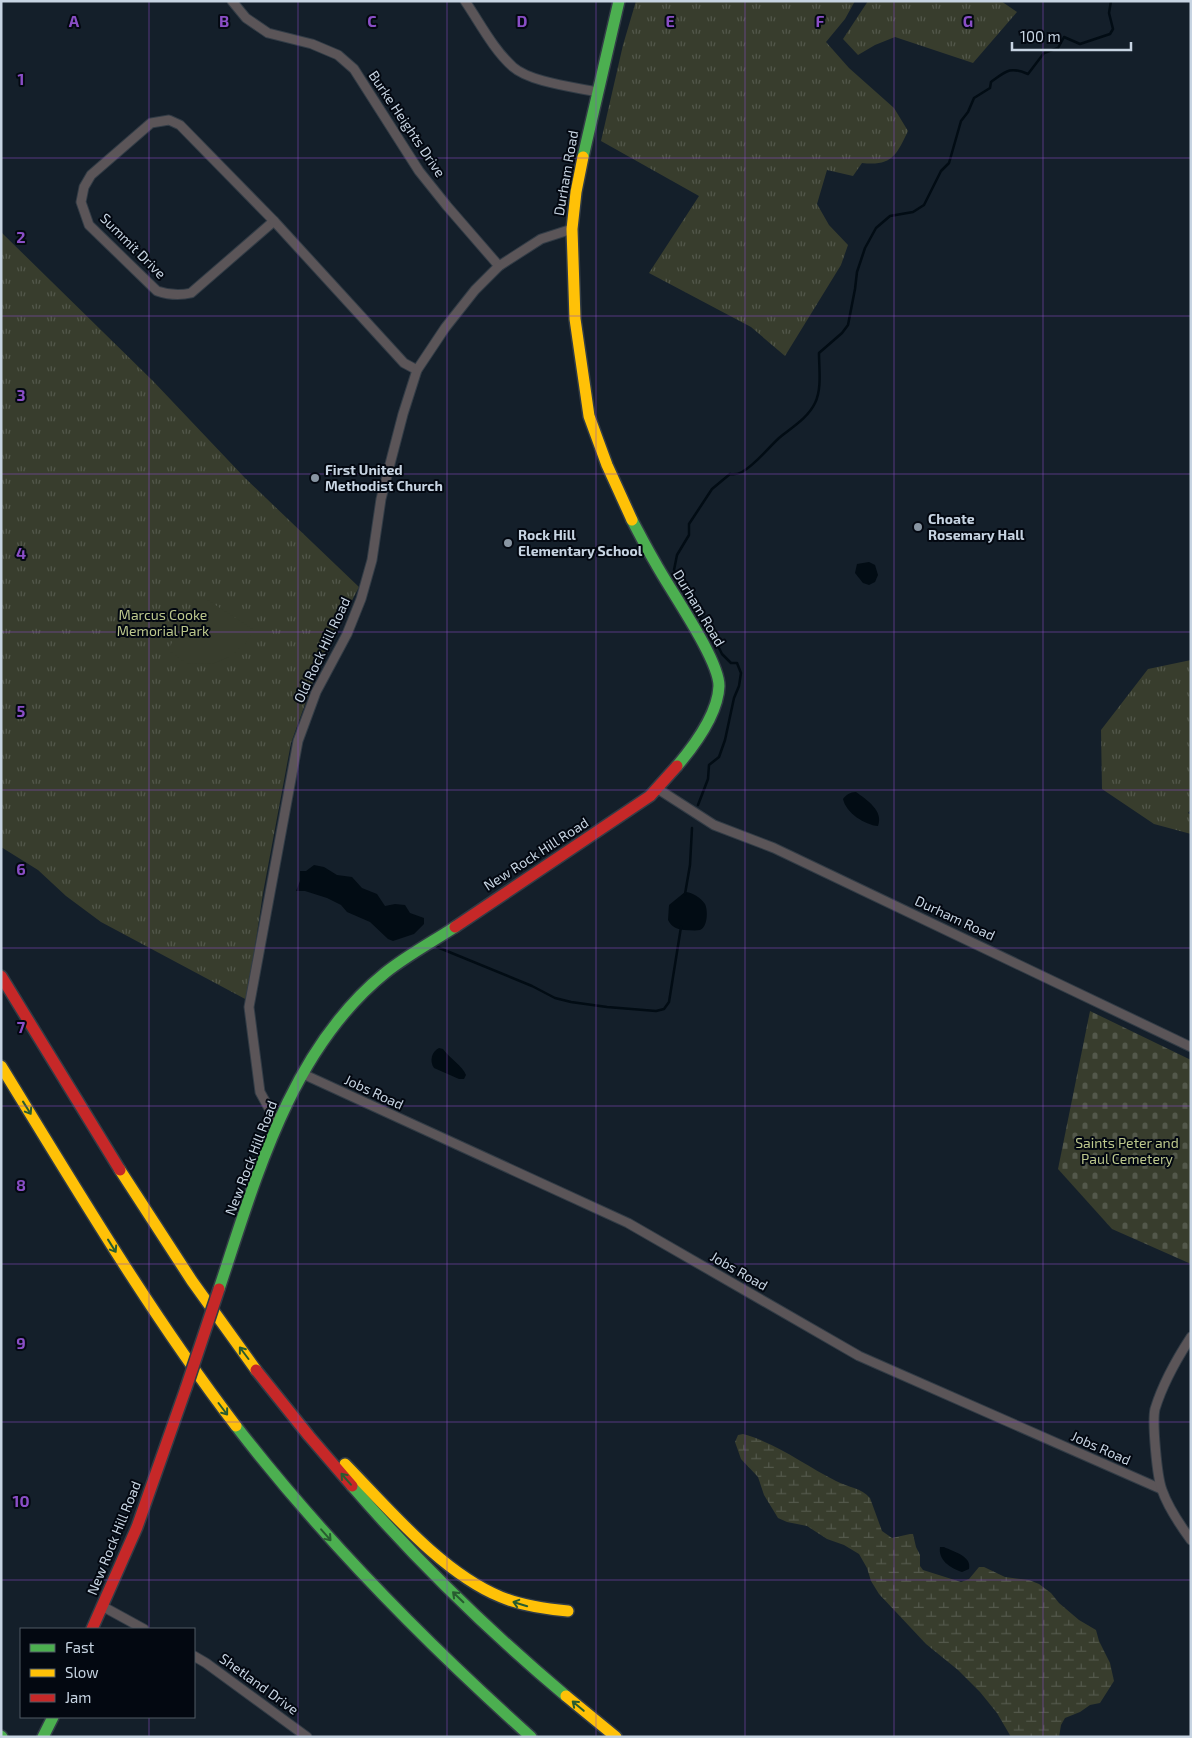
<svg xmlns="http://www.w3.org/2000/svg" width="1192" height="1738" font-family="'Exo 2',sans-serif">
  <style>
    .grass { fill: url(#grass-tufts) }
    .wetland { fill: url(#wetland-marsh) }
    .cemetery { fill: url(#cemetery-stones) }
    .pitch { fill: #383d2d }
    .water { fill: #020c14 }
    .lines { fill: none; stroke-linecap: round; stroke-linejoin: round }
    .stream { stroke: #020c14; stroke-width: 2.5 }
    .street-casing { stroke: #323c46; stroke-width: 11 }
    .fast-casing { stroke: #323c46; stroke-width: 14 }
    .slow-casing { stroke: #323c46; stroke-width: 14 }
    .jam-casing { stroke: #323c46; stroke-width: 14 }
    .street { stroke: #5b5558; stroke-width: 9 }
    .fast { stroke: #4caf50; stroke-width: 11 }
    .slow { stroke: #ffc107; stroke-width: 11 }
    .jam { stroke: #c62828; stroke-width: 11 }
    .jam-bridge-casing { stroke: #323c46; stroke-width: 14; stroke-linecap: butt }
    .jam-bridge { stroke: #c62828; stroke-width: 11 }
    .oneway { stroke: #285c30 }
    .grid { fill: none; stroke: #8a4ec6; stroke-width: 1; stroke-opacity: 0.55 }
    .poi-dot { fill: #8895a2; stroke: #030811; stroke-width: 2 }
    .labels { text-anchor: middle; stroke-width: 4; stroke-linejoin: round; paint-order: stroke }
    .street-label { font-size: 14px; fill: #c7d4e2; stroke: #030811 }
    .poi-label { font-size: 14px; font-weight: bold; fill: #c7d4e2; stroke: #030811; text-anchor: start }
    .park-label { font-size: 14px; fill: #bcc78c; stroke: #030811 }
    .grid-label { font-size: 16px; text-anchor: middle; font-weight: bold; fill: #8a4ec6; stroke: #030811; stroke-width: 4; stroke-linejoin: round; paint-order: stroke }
  </style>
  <defs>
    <pattern id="grass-tufts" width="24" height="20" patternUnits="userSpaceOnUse" patternTransform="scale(1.25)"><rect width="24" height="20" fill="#383d2d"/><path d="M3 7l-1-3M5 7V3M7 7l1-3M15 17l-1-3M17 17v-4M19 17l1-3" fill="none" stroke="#53584b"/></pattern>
    <pattern id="wetland-marsh" width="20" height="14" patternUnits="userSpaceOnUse" patternTransform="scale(1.25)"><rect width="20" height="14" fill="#383d2d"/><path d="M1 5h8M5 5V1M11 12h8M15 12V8" fill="none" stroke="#53584b"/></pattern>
    <pattern id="cemetery-stones" width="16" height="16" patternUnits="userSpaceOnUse" patternTransform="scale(1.25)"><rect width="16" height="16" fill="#383d2d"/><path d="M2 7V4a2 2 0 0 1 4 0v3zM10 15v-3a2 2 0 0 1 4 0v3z" fill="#53584b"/></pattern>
  </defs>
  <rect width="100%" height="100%" fill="#141f2a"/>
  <g class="grass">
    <path d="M636 1H855L845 19 826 42 849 68 894 108 908 131C896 156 892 166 862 163L853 176 827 170 817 204 829 225 848 245 841 265 785 356 751 327 649 273 699 196 601 141 623 45Z"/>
    <polygon points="868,1 1001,1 1017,12 973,63 895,37 875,45 858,55 843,39"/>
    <polygon points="1,232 153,381 245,478 359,587 321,660 291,743 263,893 247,1000 101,922 66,896 38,870 1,847"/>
    <polygon points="1191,660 1191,809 1188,813 1191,815 1191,834 1154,824 1102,789 1101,730 1148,669"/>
  </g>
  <path class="wetland" d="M743 1434C776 1443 805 1465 836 1481 847 1487 862 1488 870 1498L882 1531 892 1538 910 1534H913L916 1547 920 1555V1566L923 1570 961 1582 969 1579 979 1567H984L1005 1577 1029 1580 1039 1584 1051 1593 1059 1603 1079 1620 1096 1630 1099 1641 1110 1663 1114 1681 1100 1703 1090 1705 1080 1712 1065 1718 1061 1725 1059 1737H1011L997 1713 980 1692 958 1670 926 1644 879 1594 871 1581 867 1568 859 1554 844 1545 827 1539 807 1526 787 1522 778 1518 764 1495 758 1477 741 1459 735 1442 738 1435Z"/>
  <polygon class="cemetery" points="1090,1011 1191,1060 1191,1264 1112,1229 1058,1169"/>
  <polygon class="pitch" points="196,599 206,599 254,630 245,644 229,657 212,664 186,663 168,650"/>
  <g class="water">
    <polygon points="869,562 875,565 878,575 875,582 869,585 863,583 855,573 857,564"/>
    <path d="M856 792C867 800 884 811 878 826 865 825 846 813 843 799 846 795 850 792 856 792Z"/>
    <polygon points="314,865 324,867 337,875 352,877 362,888 377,894 385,906 395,904 405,905 410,913 424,918 424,924 414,934 393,941 388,939 370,922 347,912 341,905 327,898 305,891 296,891 300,881 300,871 306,871"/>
    <path d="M685 892C692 892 701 898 705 904 708 910 708 927 700 930 695 931 689 930 684 930 676 929 672 927 668 920L669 905Z"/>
    <path d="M439 1048 443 1049C449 1058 463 1066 466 1075L464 1079H459L434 1068C429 1061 432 1051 439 1048Z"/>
    <path d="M940 1547H944C954 1552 972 1556 969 1569L962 1572C950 1568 938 1560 940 1547Z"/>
  </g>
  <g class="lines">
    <g class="stream">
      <path d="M698 805 708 779 709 765 719 757 725 740 734 698 739 686 741 673 737 663H731L722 654 708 626 698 614 674 570 677 555 689 535V524L712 489 730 474C735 475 738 474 742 472 756 464 767 449 779 438 791 428 808 418 815 403 822 389 819 369 819 353L842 333 848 325 855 289 857 272 865 248 876 228 890 216 913 212 924 205 941 171 949 163 961 121 968 112 974 98 990 88 991 82C1006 71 1010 66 1028 74L1044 53 1058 48 1064 37 1080 44 1110 34 1113 29 1109 13 1111 1"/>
      <polyline points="685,894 690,865 692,828"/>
      <polyline points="437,947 532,986 555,998 571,1002 607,1007 656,1011 664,1009 669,1002 681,927"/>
    </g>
    <defs>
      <g id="street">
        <polyline points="232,1 246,18 268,33 312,44 338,55 354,69 419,171 447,206 499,266"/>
        <path d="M465 1C480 23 493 49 513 67 530 82 574 87 597 92"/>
        <path d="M169 120 180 125 274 221 191 293C179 296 169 295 157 291L89 225 81 202 84 187 91 175 151 123Z"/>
        <polyline points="274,221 404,363 417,370"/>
        <polyline points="658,789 714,825 774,848 1191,1047"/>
        <polyline points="303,1074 628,1223 859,1356 1161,1489"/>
        <polyline points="277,1123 260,1092 249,1007 298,741 316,692 347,634 361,599 372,560 381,499 390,464 403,414 417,370 445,328 475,290 499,266 541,239 572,229"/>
        <path d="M1191 1337C1176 1360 1163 1383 1155 1409 1152 1422 1157 1477 1162 1490 1168 1507 1180 1525 1191 1540"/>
        <polyline points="102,1606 144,1629"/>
        <polyline points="194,1656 206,1663 307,1737"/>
      </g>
      <g id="fast">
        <polyline points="583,157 619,1"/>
        <path d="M632 520C640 535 647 549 656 564 670 590 719 659 719 686 718 713 694 746 677 766"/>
        <path d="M219 1289C256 1178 290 1050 385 973 406 956 432 942 455 927"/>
        <path d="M236 1426C324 1540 424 1641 531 1737"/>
        <path d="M352 1486C417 1561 490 1632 566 1696"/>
        <polyline points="1,1736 2,1737"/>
        <polyline points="43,1737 53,1717"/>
      </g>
      <g id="slow">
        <polyline points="583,157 576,192 572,229 575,319 589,416 607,465 632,520"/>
        <path d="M1 1066C76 1188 149 1312 236 1426"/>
        <polyline points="120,1170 192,1281 256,1370"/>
        <path d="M345 1464C389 1509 442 1573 501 1597 522 1606 545 1609 568 1611"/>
        <polyline points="566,1696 616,1737"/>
      </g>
      <g id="jam">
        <polyline points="455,927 650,796 677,766"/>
        <polyline points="1,976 120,1170"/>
        <polyline points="256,1370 309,1436 352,1486"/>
        <polyline points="92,1629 137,1527 186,1388"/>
      </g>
    </defs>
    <use href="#street" class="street-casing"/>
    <use href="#fast" class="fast-casing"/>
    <use href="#slow" class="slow-casing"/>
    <use href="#jam" class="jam-casing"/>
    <use href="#street" class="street"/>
    <use href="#fast" class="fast"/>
    <use href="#slow" class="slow"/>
    <use href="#jam" class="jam"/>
    <defs>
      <polyline id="jam-bridge" points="186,1388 219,1289"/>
    </defs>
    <use href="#jam-bridge" class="jam-bridge-casing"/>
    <use href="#jam-bridge" class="jam-bridge"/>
  </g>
  <defs><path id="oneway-shaft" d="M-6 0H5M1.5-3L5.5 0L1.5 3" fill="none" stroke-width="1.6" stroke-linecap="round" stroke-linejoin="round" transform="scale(1.25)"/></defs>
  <g class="oneway">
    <use href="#oneway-shaft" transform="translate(27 1108) rotate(58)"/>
    <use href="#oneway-shaft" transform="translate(112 1246) rotate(58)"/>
    <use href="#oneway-shaft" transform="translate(244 1353) rotate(-127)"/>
    <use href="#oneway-shaft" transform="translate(223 1409) rotate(53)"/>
    <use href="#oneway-shaft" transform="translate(346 1479) rotate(-131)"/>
    <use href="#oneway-shaft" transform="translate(326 1535) rotate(49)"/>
    <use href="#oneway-shaft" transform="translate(458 1597) rotate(-136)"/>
    <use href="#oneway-shaft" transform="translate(520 1604) rotate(-163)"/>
    <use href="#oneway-shaft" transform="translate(578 1706) rotate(-140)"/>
  </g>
  <path class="grid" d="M149 1V1629M298 1V1737M447 1V1737M596 1V1737M745 1V1737M894 1V1737M1043 1V1737M1 158H1191M1 316H1191M1 474H1191M1 632H1191M1 790H1191M1 948H1191M1 1106H1191M1 1264H1191M1 1422H1191M1 1580H1191M149 1717V1737"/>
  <g class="poi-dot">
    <circle cx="315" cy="478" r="5"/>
    <circle cx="918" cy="527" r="5"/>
    <circle cx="508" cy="543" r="5"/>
  </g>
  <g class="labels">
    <g class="street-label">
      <text transform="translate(407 124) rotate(56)" y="5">Burke Heights Drive</text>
      <text transform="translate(566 173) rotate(-80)" y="5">Durham Road</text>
      <text transform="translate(133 246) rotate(45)" y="5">Summit Drive</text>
      <text transform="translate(699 608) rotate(59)" y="5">Durham Road</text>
      <text transform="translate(322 650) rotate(-65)" y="5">Old Rock Hill Road</text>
      <text transform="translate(536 854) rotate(-33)" y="5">New Rock Hill Road</text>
      <text transform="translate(955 918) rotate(25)" y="5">Durham Road</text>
      <text transform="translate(374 1092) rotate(25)" y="5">Jobs Road</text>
      <text transform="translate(251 1158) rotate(-69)" y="5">New Rock Hill Road</text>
      <text transform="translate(739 1271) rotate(30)" y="5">Jobs Road</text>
      <text transform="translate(1101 1448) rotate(24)" y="5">Jobs Road</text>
      <text transform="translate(114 1538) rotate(-68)" y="5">New Rock Hill Road</text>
      <text transform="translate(259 1684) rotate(36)" y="5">Shetland Drive</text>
    </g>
    <g class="poi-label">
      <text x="325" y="475">First United<tspan x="325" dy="16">Methodist Church</tspan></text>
      <text x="928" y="524">Choate<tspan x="928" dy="16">Rosemary Hall</tspan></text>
      <text x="518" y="540">Rock Hill<tspan x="518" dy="16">Elementary School</tspan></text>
    </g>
    <g class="park-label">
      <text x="163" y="620">Marcus Cooke<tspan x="163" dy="16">Memorial Park</tspan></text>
      <text x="1127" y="1148">Saints Peter and<tspan x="1127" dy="16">Paul Cemetery</tspan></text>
    </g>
  </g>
  <g class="grid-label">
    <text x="74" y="27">A</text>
    <text x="224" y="27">B</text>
    <text x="372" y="27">C</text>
    <text x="522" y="27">D</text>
    <text x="670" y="27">E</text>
    <text x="820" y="27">F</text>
    <text x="968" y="27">G</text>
    <text x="21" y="85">1</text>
    <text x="21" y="243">2</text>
    <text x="21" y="401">3</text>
    <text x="21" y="559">4</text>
    <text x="21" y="717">5</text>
    <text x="21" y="875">6</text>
    <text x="21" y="1033">7</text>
    <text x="21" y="1191">8</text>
    <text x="21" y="1349">9</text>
    <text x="21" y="1507">10</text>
  </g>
  <rect width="1192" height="1738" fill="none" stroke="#c7d4e2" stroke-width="5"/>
  <rect x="20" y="1628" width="175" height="90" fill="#030811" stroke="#515a65"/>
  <rect x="30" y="1644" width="25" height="8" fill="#4caf50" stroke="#515a65"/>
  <text x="65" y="1653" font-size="15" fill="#c7d4e2">Fast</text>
  <rect x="30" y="1669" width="25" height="8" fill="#ffc107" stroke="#515a65"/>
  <text x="65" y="1678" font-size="15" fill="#c7d4e2">Slow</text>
  <rect x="30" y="1694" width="25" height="8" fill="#c62828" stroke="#515a65"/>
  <text x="65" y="1703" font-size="15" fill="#c7d4e2">Jam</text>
  <path d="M1012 42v8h119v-8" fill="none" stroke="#c7d4e2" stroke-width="2.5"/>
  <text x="1020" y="42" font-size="15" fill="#c7d4e2" stroke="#030811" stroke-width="4" paint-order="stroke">100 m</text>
</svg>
